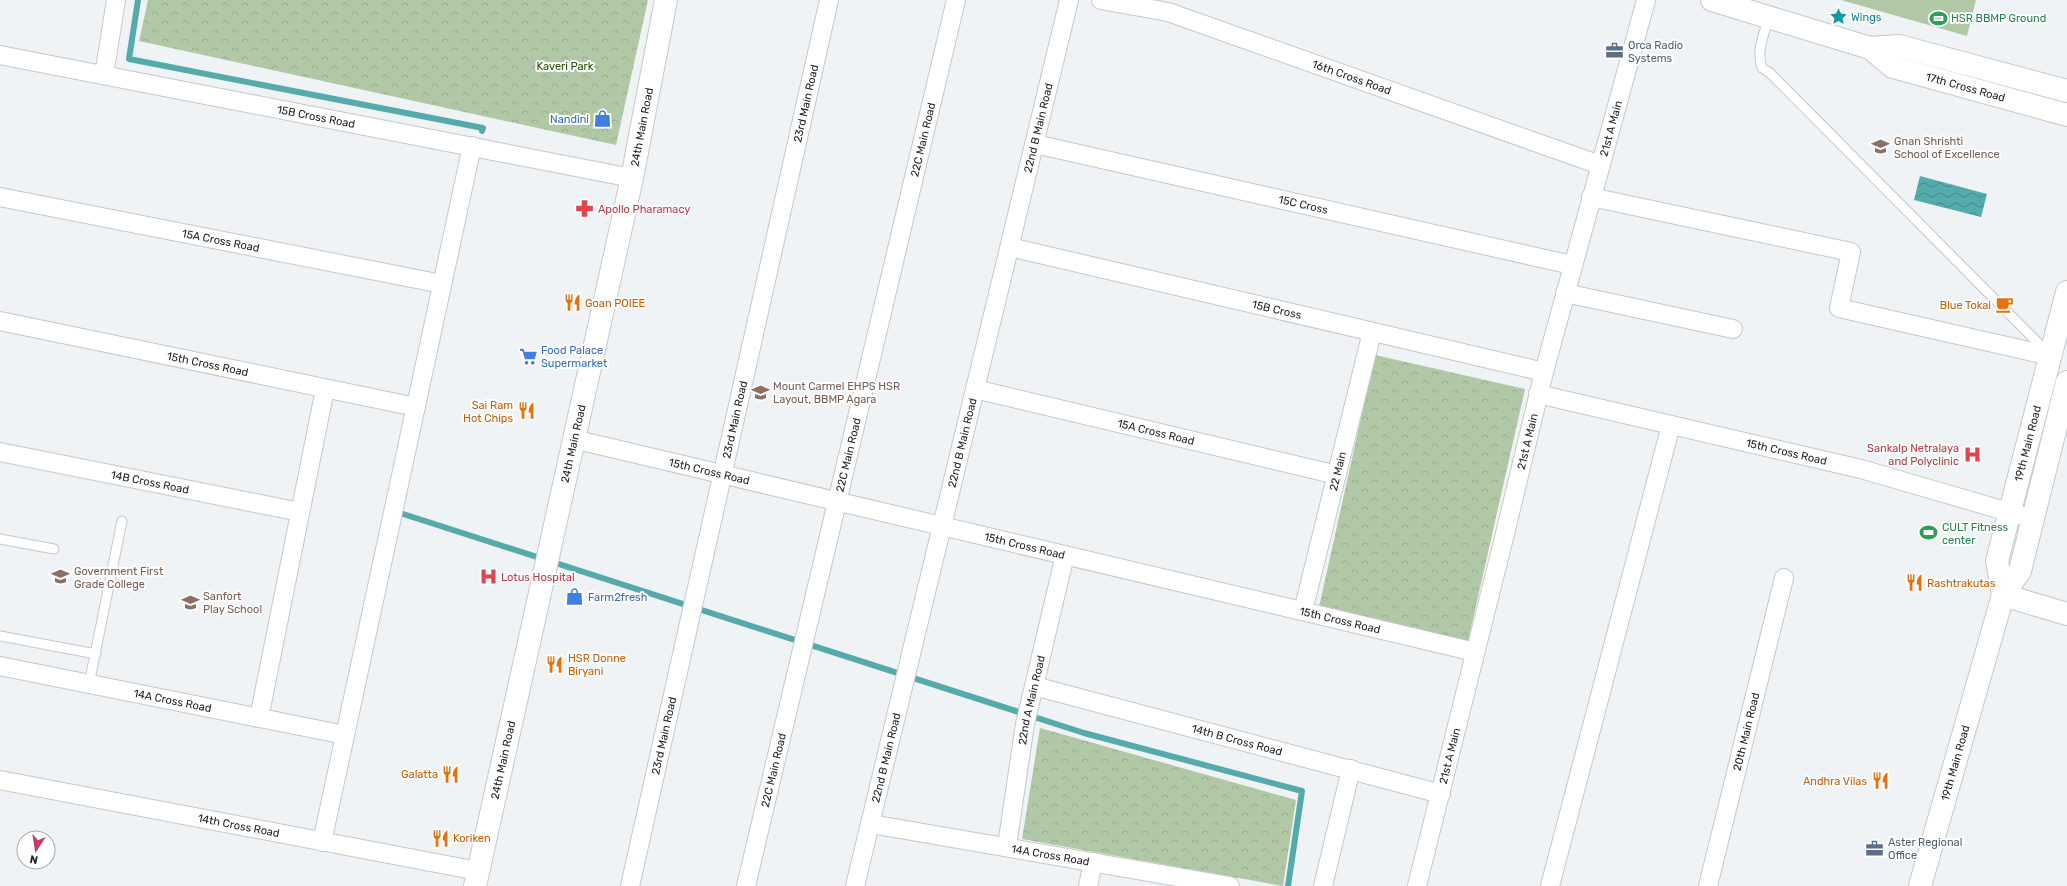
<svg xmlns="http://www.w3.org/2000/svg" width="2067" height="886" font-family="Rubik,sans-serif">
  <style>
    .grass { fill: #b1c8a7 }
    .forest { fill: url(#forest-crowns) }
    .water { fill: url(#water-waves) }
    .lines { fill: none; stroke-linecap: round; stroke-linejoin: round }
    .stream { stroke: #55aaac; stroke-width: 6 }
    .service-casing { stroke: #c5c7ca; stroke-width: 11 }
    .minor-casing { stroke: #c5c7ca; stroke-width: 20 }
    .tertiary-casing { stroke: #c5c7ca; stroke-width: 24 }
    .secondary-casing { stroke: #c5c7ca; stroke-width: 24 }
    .service { stroke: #fff; stroke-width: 9 }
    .minor { stroke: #fff; stroke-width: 18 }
    .tertiary { stroke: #fff; stroke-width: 22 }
    .secondary { stroke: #fff; stroke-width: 22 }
    .labels { text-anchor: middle; stroke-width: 4; stroke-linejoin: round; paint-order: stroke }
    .culture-label { font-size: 11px; fill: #0d838f; stroke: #fff; text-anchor: start }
    .leisure-label { font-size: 11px; fill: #27864d; stroke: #fff; text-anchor: start }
    .service-label { font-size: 11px; fill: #4e5e75; stroke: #fff; text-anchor: start }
    .park-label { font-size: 11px; fill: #204c00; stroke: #fff }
    .street-label { font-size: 11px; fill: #232425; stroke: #fff }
    .shop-label { font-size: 11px; fill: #366cbe; stroke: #fff; text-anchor: start }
    .education-label { font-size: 11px; fill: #785e54; stroke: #fff; text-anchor: start }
    .health-label { font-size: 11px; fill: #be3a42; stroke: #fff; text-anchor: start }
    .food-label { font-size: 11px; fill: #c56008; stroke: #fff; text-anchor: start }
  </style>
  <defs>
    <pattern id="forest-crowns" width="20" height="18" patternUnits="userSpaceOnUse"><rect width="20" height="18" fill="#b1c8a7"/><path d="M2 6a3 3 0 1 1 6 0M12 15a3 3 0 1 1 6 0" fill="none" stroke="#98ac90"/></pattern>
    <pattern id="water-waves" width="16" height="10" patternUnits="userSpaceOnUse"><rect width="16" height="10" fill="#55aaac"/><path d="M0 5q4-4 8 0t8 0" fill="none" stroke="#468a8c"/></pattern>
  </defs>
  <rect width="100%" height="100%" fill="#f0f3f6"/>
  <polygon class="grass" points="1841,0 1976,0 1967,36"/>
  <g class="forest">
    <polygon points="148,0 648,0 616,145 139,41"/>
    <polygon points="1375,355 1525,389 1468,641 1319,607"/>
    <polygon points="1040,728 1296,800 1283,886 1022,839"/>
  </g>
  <polygon class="water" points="1920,176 1987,194 1981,217 1914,200"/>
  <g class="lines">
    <g class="stream">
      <polyline points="138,0 129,59 483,128 482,131"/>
      <polyline points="398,510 397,512 1084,733 1302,791 1288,886"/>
    </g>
    <defs>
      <g id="service">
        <path d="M1769 17C1764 34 1756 51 1762 68L1770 73 2047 352"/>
        <polyline points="0,539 54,549"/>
        <polyline points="0,636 96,654"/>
        <polyline points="89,684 122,521"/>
      </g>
      <g id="minor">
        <path id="s1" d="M1101 0 1168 12 1600 165"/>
        <path id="s2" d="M0 55 632 178"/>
        <polyline points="104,75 116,0"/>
        <path id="s3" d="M1035 144 1572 265"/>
        <path id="s4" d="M0 197 442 284"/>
        <polyline points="1591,197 1851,252 1839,308 2051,356"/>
        <path id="s5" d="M1010 247 1544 372"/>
        <polyline points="1565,293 1733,329"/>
        <path id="s6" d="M0 321 416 407"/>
        <path id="s7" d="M975 389 1337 475"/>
        <path id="s8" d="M1538 394 1861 469 2033 519"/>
        <path id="s9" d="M573 439 1475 652"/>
        <path id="s10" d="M0 452 300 512"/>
        <path id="s11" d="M1303 611 1372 332"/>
        <path id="s12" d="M0 666 345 735"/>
        <path id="s13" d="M1034 686 1441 794"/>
        <polyline points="259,718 325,389"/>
        <path id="s14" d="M0 780 478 871"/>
        <path id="s15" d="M871 824 1230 886"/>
        <polyline points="322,842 472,146"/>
        <path id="s16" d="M1007 846 1025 724 1065 555"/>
        <path id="s17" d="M630 886 829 0"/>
        <path id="s18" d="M746 886 956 0"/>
        <path id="s19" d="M855 886 1069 0"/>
        <polyline points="1088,886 1093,862"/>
        <polyline points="1323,886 1351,769"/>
        <path id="s20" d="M1417 886 1503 542 1544 372 1646 0"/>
        <polyline points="1550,886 1671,425"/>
        <path id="s21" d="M1708 886 1784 578"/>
      </g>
      <g id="tertiary">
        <polyline points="2003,595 2067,614"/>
        <path id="s22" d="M475 886 632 178 666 0"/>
      </g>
      <g id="secondary">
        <polyline points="1712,0 1870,48 1899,46 2067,91"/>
        <path id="s23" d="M1870 48 1893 67 2067 115"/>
        <path id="s24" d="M2003 595 1997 561 2067 292"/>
        <path id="s25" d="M1920 886 2003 595 2020 571 2067 382"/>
      </g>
    </defs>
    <use href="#service" class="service-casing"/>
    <use href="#minor" class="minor-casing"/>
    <use href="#tertiary" class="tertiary-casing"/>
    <use href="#secondary" class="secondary-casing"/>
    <use href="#service" class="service"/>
    <use href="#minor" class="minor"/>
    <use href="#tertiary" class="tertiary"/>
    <use href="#secondary" class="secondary"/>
  </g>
  <defs>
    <symbol id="sight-bare" viewBox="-9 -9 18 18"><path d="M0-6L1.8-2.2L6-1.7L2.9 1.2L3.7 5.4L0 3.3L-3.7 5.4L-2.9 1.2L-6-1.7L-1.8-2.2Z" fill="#0f9aa8" stroke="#fff" stroke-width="2.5" paint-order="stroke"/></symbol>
    <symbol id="stadium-bare" viewBox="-9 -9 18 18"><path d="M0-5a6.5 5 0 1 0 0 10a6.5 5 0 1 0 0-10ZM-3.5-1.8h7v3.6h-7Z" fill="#2e9e5b" stroke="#fff" stroke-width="2.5" paint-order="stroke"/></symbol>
    <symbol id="office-bare" viewBox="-9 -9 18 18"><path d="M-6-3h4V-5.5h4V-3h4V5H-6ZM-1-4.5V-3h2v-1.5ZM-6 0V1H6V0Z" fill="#5c6f8a" stroke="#fff" stroke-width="2.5" paint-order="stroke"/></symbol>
    <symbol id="shop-bare" viewBox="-9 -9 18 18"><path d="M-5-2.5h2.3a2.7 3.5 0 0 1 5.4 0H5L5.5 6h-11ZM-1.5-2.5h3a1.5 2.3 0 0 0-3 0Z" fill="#3f7fe0" stroke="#fff" stroke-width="2.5" paint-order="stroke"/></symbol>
    <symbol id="school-bare" viewBox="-9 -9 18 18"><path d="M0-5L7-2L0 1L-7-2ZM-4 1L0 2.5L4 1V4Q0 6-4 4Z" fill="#8d6e63" stroke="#fff" stroke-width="2.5" paint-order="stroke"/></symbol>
    <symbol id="pharmacy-bare" viewBox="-9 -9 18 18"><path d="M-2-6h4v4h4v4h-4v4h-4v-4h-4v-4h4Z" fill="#e0444e" stroke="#fff" stroke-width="2.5" paint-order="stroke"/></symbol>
    <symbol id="restaurant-bare" viewBox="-9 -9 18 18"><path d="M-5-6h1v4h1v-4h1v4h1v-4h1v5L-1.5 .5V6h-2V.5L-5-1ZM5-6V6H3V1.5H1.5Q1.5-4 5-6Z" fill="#e8710a" stroke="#fff" stroke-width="2.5" paint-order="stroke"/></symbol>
    <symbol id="cafe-bare" viewBox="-9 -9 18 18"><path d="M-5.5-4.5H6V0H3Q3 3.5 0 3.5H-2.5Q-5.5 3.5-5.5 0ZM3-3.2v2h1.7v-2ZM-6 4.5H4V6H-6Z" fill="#e8710a" stroke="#fff" stroke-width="2.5" paint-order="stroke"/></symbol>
    <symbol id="supermarket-bare" viewBox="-9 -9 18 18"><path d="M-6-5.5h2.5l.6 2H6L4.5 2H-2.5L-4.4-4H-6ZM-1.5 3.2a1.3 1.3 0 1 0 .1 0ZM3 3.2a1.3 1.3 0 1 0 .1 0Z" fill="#3f7fe0" stroke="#fff" stroke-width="2.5" paint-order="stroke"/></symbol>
    <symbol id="hospital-bare" viewBox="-9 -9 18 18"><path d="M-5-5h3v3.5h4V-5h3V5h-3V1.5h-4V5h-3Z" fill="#e0444e" stroke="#fff" stroke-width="2.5" paint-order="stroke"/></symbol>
    <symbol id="university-bare" viewBox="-9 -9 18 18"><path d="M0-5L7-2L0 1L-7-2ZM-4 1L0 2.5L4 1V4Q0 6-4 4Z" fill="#8d6e63" stroke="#fff" stroke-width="2.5" paint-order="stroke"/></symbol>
  </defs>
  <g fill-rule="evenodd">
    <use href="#sight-bare" x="1826" y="4" width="25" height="25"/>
    <use href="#stadium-bare" x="1926" y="6" width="25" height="25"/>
    <use href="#office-bare" x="1602" y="38" width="25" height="25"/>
    <use href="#shop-bare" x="590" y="106" width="25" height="25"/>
    <use href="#school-bare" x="1868" y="134" width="25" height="25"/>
    <use href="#pharmacy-bare" x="572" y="196" width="25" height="25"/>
    <use href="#restaurant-bare" x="560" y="290" width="25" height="25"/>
    <use href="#cafe-bare" x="1992" y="292" width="25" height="25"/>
    <use href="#supermarket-bare" x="516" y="344" width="25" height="25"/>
    <use href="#school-bare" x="748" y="380" width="25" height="25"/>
    <use href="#restaurant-bare" x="514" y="398" width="25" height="25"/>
    <use href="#hospital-bare" x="1960" y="442" width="25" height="25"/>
    <use href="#stadium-bare" x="1916" y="520" width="25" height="25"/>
    <use href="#university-bare" x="48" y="564" width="25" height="25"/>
    <use href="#hospital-bare" x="476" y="564" width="25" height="25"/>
    <use href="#restaurant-bare" x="1902" y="570" width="25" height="25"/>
    <use href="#shop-bare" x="562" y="584" width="25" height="25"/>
    <use href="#school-bare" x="178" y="590" width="25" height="25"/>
    <use href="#restaurant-bare" x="542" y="652" width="25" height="25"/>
    <use href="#restaurant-bare" x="438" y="762" width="25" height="25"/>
    <use href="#restaurant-bare" x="1868" y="768" width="25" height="25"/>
    <use href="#restaurant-bare" x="428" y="826" width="25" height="25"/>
    <use href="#office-bare" x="1862" y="836" width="25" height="25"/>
  </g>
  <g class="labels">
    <g class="culture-label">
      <text x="1851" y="21">Wings</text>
    </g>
    <g class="leisure-label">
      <text x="1951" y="22">HSR BBMP Ground</text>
      <text x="1942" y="531">CULT Fitness<tspan x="1942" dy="13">center</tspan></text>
    </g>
    <g class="service-label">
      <text x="1628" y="49">Orca Radio<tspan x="1628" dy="13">Systems</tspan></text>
      <text x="1888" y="846">Aster Regional<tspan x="1888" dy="13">Office</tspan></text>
    </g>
    <g class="park-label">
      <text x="565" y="70">Kaveri Park</text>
    </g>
    <g class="street-label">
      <text dy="4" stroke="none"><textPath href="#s1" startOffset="263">16th Cross Road</textPath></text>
      <text dy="4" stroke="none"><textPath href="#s23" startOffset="105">17th Cross Road</textPath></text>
      <text dy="4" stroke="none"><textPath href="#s17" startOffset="802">23rd Main Road</textPath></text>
      <text dy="4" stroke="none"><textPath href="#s2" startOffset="322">15B Cross Road</textPath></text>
      <text dy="4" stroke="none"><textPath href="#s22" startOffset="777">24th Main Road</textPath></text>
      <text dy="4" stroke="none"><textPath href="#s19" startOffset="780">22nd B Main Road</textPath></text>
      <text dy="4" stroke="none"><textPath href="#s20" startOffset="782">21st A Main</textPath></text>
      <text dy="4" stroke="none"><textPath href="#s18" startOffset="767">22C Main Road</textPath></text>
      <text dy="4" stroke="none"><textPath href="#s3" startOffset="275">15C Cross</textPath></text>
      <text dy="4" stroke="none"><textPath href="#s4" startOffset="225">15A Cross Road</textPath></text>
      <text dy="4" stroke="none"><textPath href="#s5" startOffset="274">15B Cross</textPath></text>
      <text dy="4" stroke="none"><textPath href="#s6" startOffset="212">15th Cross Road</textPath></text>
      <text dy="4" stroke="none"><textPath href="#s17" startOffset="478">23rd Main Road</textPath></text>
      <text dy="4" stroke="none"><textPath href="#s7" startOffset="186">15A Cross Road</textPath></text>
      <text dy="4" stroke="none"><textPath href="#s20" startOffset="458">21st A Main</textPath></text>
      <text dy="4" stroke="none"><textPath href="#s22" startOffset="453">24th Main Road</textPath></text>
      <text dy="4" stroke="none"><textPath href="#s19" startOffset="456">22nd B Main Road</textPath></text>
      <text dy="4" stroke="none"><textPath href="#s24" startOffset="156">19th Main Road</textPath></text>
      <text dy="4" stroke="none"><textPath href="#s8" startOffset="255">15th Cross Road</textPath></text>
      <text dy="4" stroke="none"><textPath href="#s18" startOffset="443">22C Main Road</textPath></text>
      <text dy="4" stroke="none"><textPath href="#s9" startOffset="140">15th Cross Road</textPath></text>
      <text dy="4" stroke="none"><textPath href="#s11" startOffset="144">22 Main</textPath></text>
      <text dy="4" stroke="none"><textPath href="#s10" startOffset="153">14B Cross Road</textPath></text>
      <text dy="4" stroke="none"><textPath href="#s9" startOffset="464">15th Cross Road</textPath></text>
      <text dy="4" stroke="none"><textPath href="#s9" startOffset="788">15th Cross Road</textPath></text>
      <text dy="4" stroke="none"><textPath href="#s12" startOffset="176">14A Cross Road</textPath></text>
      <text dy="4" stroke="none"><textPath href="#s16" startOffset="148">22nd A Main Road</textPath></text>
      <text dy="4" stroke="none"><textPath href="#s21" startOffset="159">20th Main Road</textPath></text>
      <text dy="4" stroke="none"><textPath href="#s17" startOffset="154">23rd Main Road</textPath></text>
      <text dy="4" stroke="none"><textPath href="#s13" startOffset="210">14th B Cross Road</textPath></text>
      <text dy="4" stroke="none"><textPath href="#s20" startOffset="134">21st A Main</textPath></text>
      <text dy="4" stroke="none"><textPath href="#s19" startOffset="132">22nd B Main Road</textPath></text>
      <text dy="4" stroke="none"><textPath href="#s22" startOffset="129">24th Main Road</textPath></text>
      <text dy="4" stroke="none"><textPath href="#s25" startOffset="128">19th Main Road</textPath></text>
      <text dy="4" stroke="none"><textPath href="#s18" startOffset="119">22C Main Road</textPath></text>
      <text dy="4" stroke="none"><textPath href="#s14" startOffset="243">14th Cross Road</textPath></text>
      <text dy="4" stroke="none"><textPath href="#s15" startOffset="182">14A Cross Road</textPath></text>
    </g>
    <g class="shop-label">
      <text x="589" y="123" text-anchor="end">Nandini</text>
      <text x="541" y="354">Food Palace<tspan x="541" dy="13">Supermarket</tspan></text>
      <text x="588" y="601">Farm2fresh</text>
    </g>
    <g class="education-label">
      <text x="1894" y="145">Gnan Shrishti<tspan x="1894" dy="13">School of Excellence</tspan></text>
      <text x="773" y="390">Mount Carmel EHPS HSR<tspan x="773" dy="13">Layout, BBMP Agara</tspan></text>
      <text x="74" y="575">Government First<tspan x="74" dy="13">Grade College</tspan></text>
      <text x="203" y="600">Sanfort<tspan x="203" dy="13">Play School</tspan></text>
    </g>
    <g class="health-label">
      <text x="598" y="213">Apollo Pharamacy</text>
      <text x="1959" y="452" text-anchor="end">Sankalp Netralaya<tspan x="1959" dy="13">and Polyclinic</tspan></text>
      <text x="501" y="581">Lotus Hospital</text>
    </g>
    <g class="food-label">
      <text x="585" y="307">Goan POIEE</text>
      <text x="1991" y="309" text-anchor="end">Blue Tokai</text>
      <text x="513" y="409" text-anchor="end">Sai Ram<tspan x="513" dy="13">Hot Chips</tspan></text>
      <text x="1927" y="587">Rashtrakutas</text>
      <text x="568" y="662">HSR Donne<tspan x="568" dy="13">Biryani</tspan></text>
      <text x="438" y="778" text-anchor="end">Galatta</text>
      <text x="1867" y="785" text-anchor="end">Andhra Vilas</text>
      <text x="453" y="842">Koriken</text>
    </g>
  </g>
  <g transform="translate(36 850) rotate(192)"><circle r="19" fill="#ffffff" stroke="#a7a7a8"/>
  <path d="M0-3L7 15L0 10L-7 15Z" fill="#c63a6c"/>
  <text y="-6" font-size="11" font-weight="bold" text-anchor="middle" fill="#232425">N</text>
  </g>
</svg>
